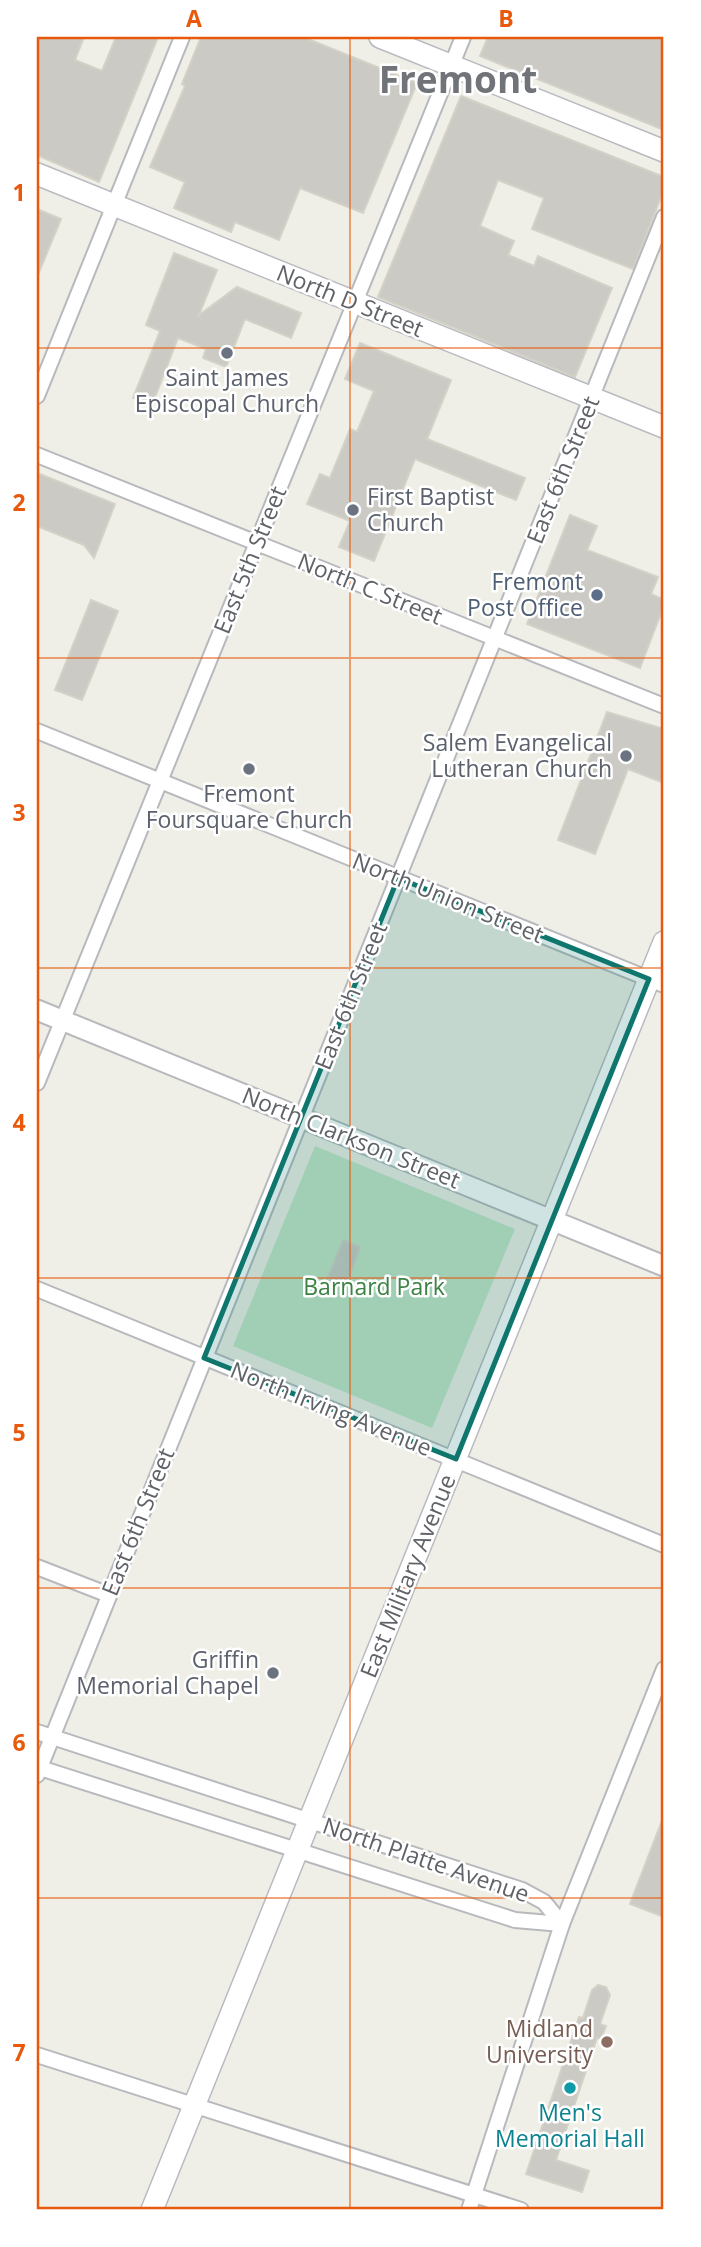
<svg xmlns="http://www.w3.org/2000/svg" width="701" height="2247" font-family="'Open Sans',sans-serif">
  <style>
    .green { fill: #c6e5c8 }
    .building { fill: #cccac4; stroke: #d4d1c6; stroke-width: 2 }
    .lines { fill: none; stroke-linecap: round; stroke-linejoin: round }
    .minor-casing { stroke: #b7b9bd; stroke-width: 18 }
    .tertiary-casing { stroke: #b7b9bd; stroke-width: 23 }
    .secondary-casing { stroke: #b9bbc0; stroke-width: 24 }
    .minor { stroke: #fff; stroke-width: 14 }
    .tertiary { stroke: #fff; stroke-width: 19 }
    .secondary { stroke: #fff; stroke-width: 21 }
    .marked { fill: #0f766e; fill-opacity: 0.2; stroke: #0f766e; stroke-width: 5; stroke-linejoin: round }
    .grid { fill: none; stroke: #e8590c; stroke-width: 2; stroke-opacity: 0.55 }
    .worship-dot { fill: #6b7280; stroke: #fff; stroke-width: 2.5 }
    .service-dot { fill: #5c6f8a; stroke: #fff; stroke-width: 2.5 }
    .education-dot { fill: #8d6e63; stroke: #fff; stroke-width: 2.5 }
    .culture-dot { fill: #0f9aa8; stroke: #fff; stroke-width: 2.5 }
    .labels { text-anchor: middle; stroke-width: 5; stroke-linejoin: round; paint-order: stroke }
    .street-label { font-size: 23px; fill: #5f6267; stroke: #fff }
    .worship-label { font-size: 23px; fill: #5b616d; stroke: #fff }
    .service-label { font-size: 23px; fill: #4e5e75; stroke: #fff; text-anchor: end }
    .park-label { font-size: 23px; fill: #3b8243; stroke: #fff }
    .education-label { font-size: 23px; fill: #785e54; stroke: #fff; text-anchor: end }
    .culture-label { font-size: 23px; fill: #0d838f; stroke: #fff }
    .town-label { font-size: 37px; font-weight: bold; fill: #707378; stroke: #fff }
    .neatline { fill: none; stroke: #e8590c; stroke-width: 2.5 }
    .grid-label { font-size: 23px; text-anchor: middle; font-weight: bold; fill: #e8590c }
  </style>
  <rect width="100%" height="100%" fill="#f0efe7"/>
  <polygon class="green" points="315,1146 515,1229 432,1428 233,1346"/>
  <g class="building">
    <polygon points="37,37 84,37 75,60 102,71 116,37 158,37 99,182 37,155"/>
    <polygon points="201,37 303,37 417,83 363,213 300,188 279,240 235,222 231,232 174,208 185,182 150,167 185,86 182,84"/>
    <polygon points="488,37 664,37 664,130 480,56"/>
    <polygon points="461,96 664,177 664,189 633,269 532,229 544,198 498,180 480,226 514,241 508,255 534,266 538,256 612,288 575,377 378,297"/>
    <polygon points="37,209 61,219 37,277"/>
    <polygon points="174,253 217,270 199,315 237,287 301,313 291,338 245,319 226,367 203,358 206,349 178,338 152,405 133,398 160,331 146,325"/>
    <polygon points="360,343 451,380 427,439 525,478 516,500 415,459 374,561 339,547 350,521 307,504 320,474 330,478 350,429 357,432 374,391 345,379"/>
    <polygon points="37,473 115,504 94,558 84,545 37,526"/>
    <polygon points="570,515 597,526 587,550 658,577 651,594 664,600 664,605 640,668 527,624"/>
    <polygon points="91,600 118,611 82,700 55,690"/>
    <polygon points="607,712 664,729 664,783 628,769 595,854 558,840"/>
    <polygon points="343,1240 360,1247 346,1286 328,1277"/>
    <polygon points="663,1818 664,1818 664,1917 630,1904"/>
    <polygon points="598,1985 606,1987 610,1995 600,2024 606,2026 601,2039 597,2038 556,2160 589,2171 582,2192 526,2174 579,2017 583,2018 592,1990"/>
  </g>
  <g class="lines">
    <defs>
      <g id="minor">
        <polyline points="37,396 182,37"/>
        <polyline points="37,455 664,706"/>
        <polyline points="37,731 664,985"/>
        <polyline points="37,1083 463,37"/>
        <polyline points="37,1289 664,1545"/>
        <polyline points="37,1567 109,1595"/>
        <polyline points="37,1732 522,1890 544,1902 562,1924"/>
        <polyline points="37,1767 515,1920 562,1924"/>
        <polyline points="37,1775 664,217"/>
        <polyline points="37,2055 521,2210"/>
        <polyline points="469,2210 562,1924 664,1669"/>
      </g>
      <polyline id="tertiary" points="37,1010 664,1266"/>
      <g id="secondary">
        <polyline points="380,37 664,151"/>
        <polyline points="37,174 664,427"/>
        <polyline points="152,2210 664,942"/>
      </g>
    </defs>
    <use href="#minor" class="minor-casing"/>
    <use href="#tertiary" class="tertiary-casing"/>
    <use href="#secondary" class="secondary-casing"/>
    <use href="#minor" class="minor"/>
    <use href="#tertiary" class="tertiary"/>
    <use href="#secondary" class="secondary"/>
  </g>
  <path class="marked" d="M398 878 649 979 456 1459 204 1358Z"/>
  <path class="grid" d="M350 37V2210M37 348H664M37 658H664M37 968H664M37 1278H664M37 1588H664M37 1898H664"/>
  <g class="worship-dot">
    <circle cx="227" cy="353" r="7"/>
    <circle cx="353" cy="510" r="7"/>
    <circle cx="626" cy="756" r="7"/>
    <circle cx="249" cy="769" r="7"/>
    <circle cx="273" cy="1673" r="7"/>
  </g>
  <circle class="service-dot" cx="597" cy="595" r="7"/>
  <circle class="education-dot" cx="607" cy="2042" r="7"/>
  <circle class="culture-dot" cx="570" cy="2088" r="7"/>
  <g class="labels">
    <g class="street-label">
      <text transform="translate(350 301) rotate(22)" y="8">North D Street</text>
      <text transform="translate(563 470) rotate(-68)" y="8">East 6th Street</text>
      <text transform="translate(250 560) rotate(-68)" y="8">East 5th Street</text>
      <text transform="translate(370 589) rotate(22)" y="8">North C Street</text>
      <text transform="translate(448 898) rotate(22)" y="8">North Union Street</text>
      <text transform="translate(351 996) rotate(-68)" y="8">East 6th Street</text>
      <text transform="translate(351 1138) rotate(22)" y="8">North Clarkson Street</text>
      <text transform="translate(331 1409) rotate(22)" y="8">North Irving Avenue</text>
      <text transform="translate(138 1522) rotate(-68)" y="8">East 6th Street</text>
      <text transform="translate(408 1576) rotate(-68)" y="8">East Military Avenue</text>
      <text transform="translate(426 1860) rotate(19)" y="8">North Platte Avenue</text>
    </g>
    <g class="worship-label">
      <text x="227" y="386">Saint James<tspan x="227" dy="26">Episcopal Church</tspan></text>
      <text x="367" y="505" text-anchor="start">First Baptist<tspan x="367" dy="26">Church</tspan></text>
      <text x="612" y="751" text-anchor="end">Salem Evangelical<tspan x="612" dy="26">Lutheran Church</tspan></text>
      <text x="249" y="802">Fremont<tspan x="249" dy="26">Foursquare Church</tspan></text>
      <text x="259" y="1668" text-anchor="end">Griffin<tspan x="259" dy="26">Memorial Chapel</tspan></text>
    </g>
    <g class="service-label">
      <text x="583" y="590">Fremont<tspan x="583" dy="26">Post Office</tspan></text>
    </g>
    <g class="park-label">
      <text x="374" y="1295">Barnard Park</text>
    </g>
    <g class="education-label">
      <text x="593" y="2037">Midland<tspan x="593" dy="26">University</tspan></text>
    </g>
    <g class="culture-label">
      <text x="570" y="2121">Men's<tspan x="570" dy="26">Memorial Hall</tspan></text>
    </g>
    <g class="town-label">
      <text x="458" y="93">Fremont</text>
    </g>
  </g>
  <rect width="701" height="2247" fill="none" stroke="#ffffff" stroke-width="77"/>
  <rect x="38" y="38" width="624" height="2170" class="neatline"/>
  <g class="grid-label">
    <text x="194" y="27">A</text>
    <text x="506" y="27">B</text>
    <text x="19" y="201">1</text>
    <text x="19" y="511">2</text>
    <text x="19" y="821">3</text>
    <text x="19" y="1131">4</text>
    <text x="19" y="1441">5</text>
    <text x="19" y="1751">6</text>
    <text x="19" y="2061">7</text>
  </g>
</svg>
